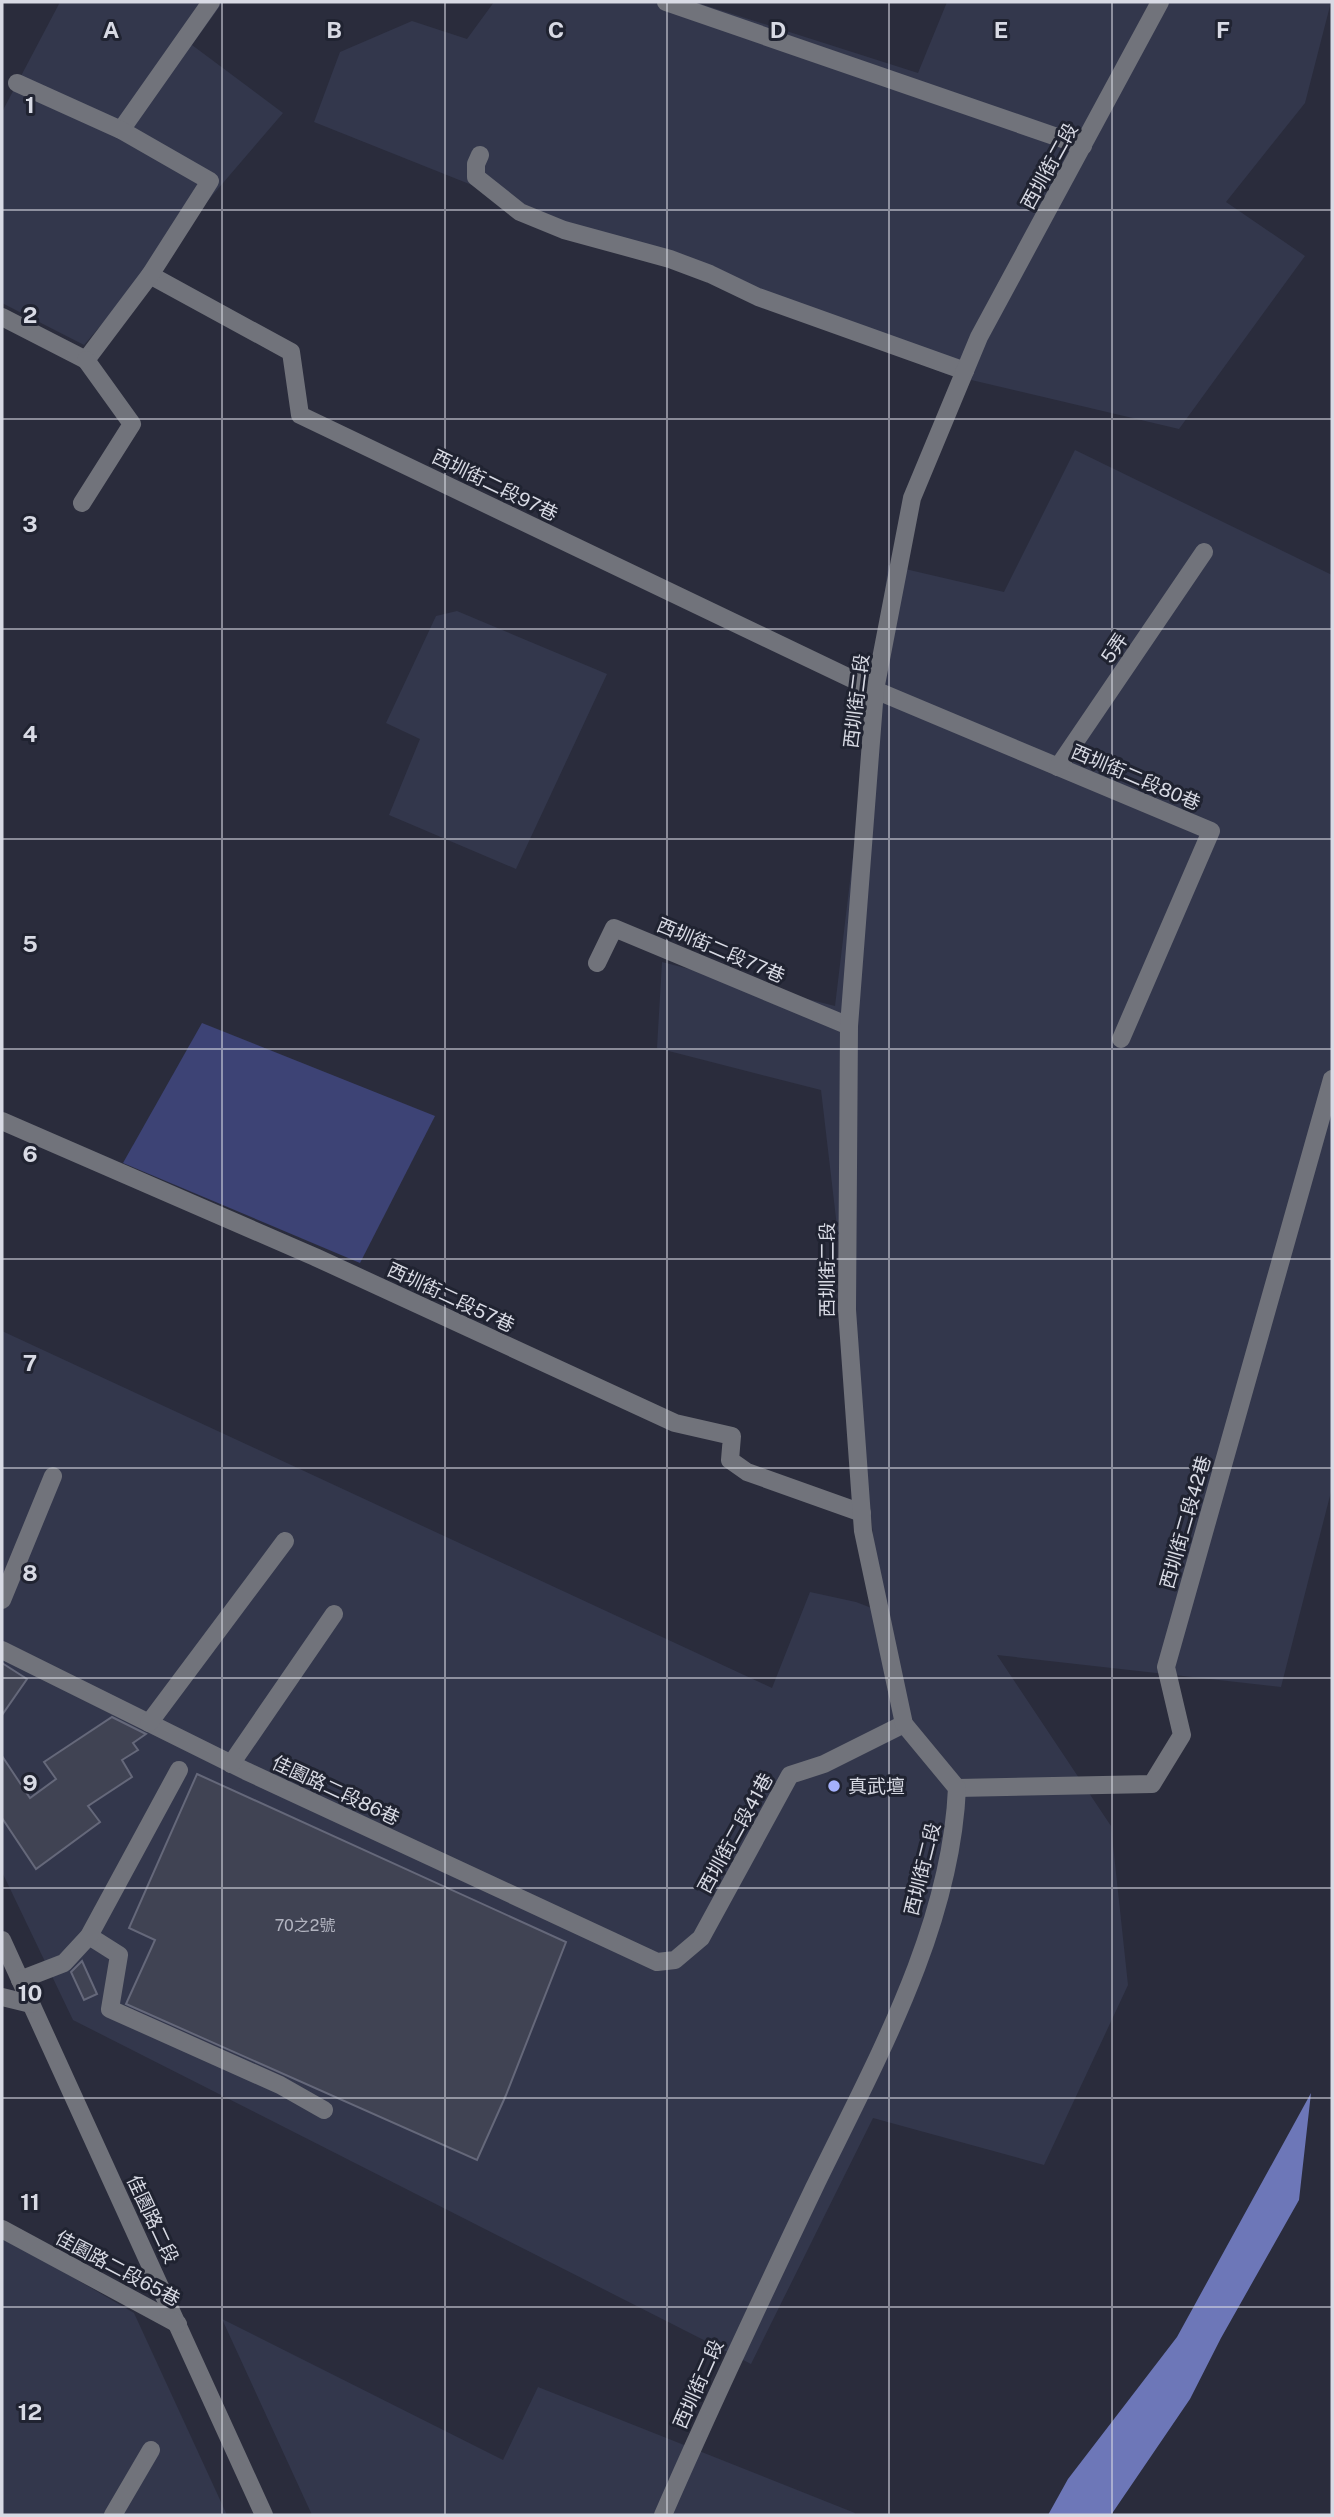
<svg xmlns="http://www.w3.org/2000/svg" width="1334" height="2517" font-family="'Public Sans','Noto Sans TC',sans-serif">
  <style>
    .built { fill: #33374c }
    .green { fill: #3d4375 }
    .water { fill: #6d77b8 }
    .building { fill: #404353; stroke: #65687a; stroke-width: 2 }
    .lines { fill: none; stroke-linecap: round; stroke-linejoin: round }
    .minor { stroke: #71737b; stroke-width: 18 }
    .grid { fill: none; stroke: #d8dae4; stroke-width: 2; stroke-opacity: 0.55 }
    .poi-dot { fill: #a5b1fc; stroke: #202331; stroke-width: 2.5 }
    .labels { text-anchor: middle; stroke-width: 6; stroke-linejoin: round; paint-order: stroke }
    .number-label { font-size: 16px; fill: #b2b4c0 }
    .street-label { font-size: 19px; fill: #d8dae4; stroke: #202331 }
    .poi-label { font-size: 19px; fill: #d8dae4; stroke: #202331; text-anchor: start }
    .grid-label { font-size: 23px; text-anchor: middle; font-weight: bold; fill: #d8dae4; stroke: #202331; stroke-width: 6; stroke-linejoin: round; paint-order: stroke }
  </style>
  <rect width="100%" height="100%" fill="#2a2c3c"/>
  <g class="built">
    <polygon points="60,2 223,2 192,45 283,113 84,345 2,303 2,112"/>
    <polygon points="494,2 695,2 918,73 947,2 1331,2 1305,103 1226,202 1305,256 1179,429 946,374 314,122 340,52 412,21 467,39"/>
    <polygon points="1075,450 1332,575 1332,1488 1281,1687 997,1655 1111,1826 1128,1985 1044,2165 873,2118 751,2364 73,2020 2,1872 2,1331 772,1688 810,1592 856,1602 882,1612 821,1090 657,1048 662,962 835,1006 888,565 1004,592"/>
    <polygon points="457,611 607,674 516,869 389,815 420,739 386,723 436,616"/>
    <polygon points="2,2236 134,2313 227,2515 2,2515"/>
    <polygon points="222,2319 503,2460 538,2387 855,2513 854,2515 312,2515"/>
  </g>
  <polygon class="green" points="202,1023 435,1116 360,1263 123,1163"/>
  <polygon class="water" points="1311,2093 1299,2200 1221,2338 1190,2399 1111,2515 1048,2515 1068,2479 1177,2337"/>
  <g class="building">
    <polygon points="2,1663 27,1679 2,1715"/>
    <polygon points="112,1717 146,1734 133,1743 138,1750 122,1760 132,1777 88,1806 100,1822 36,1869 2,1818 2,1756 30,1798 56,1779 44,1762"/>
    <polygon points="197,1774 566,1942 506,2095 477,2160 126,2004 155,1940 129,1928"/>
    <polygon points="82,1961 97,1994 84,2000 71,1972"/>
  </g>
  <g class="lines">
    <g class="minor">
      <polyline points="666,2 1083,146"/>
      <polyline points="121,130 211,2"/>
      <polyline points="480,155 476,164 476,177 520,212 564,230 670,259 710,274 758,297 965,371"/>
      <polyline points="150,275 291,352 300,415 875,690 1211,831 1121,1039"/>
      <polyline points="2,317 86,360 150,275 210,181 121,130 17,83"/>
      <polyline points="82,503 132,424 86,360"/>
      <polyline points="1058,767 1204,552"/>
      <polyline points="597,963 614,928 849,1026"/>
      <polyline points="2,1121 315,1257 675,1423 732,1436 730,1460 747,1472 862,1513"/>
      <polyline points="2,1600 53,1476"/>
      <polyline points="2,1650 246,1771 657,1962 675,1960 701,1938 790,1775 824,1764 904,1724"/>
      <polyline points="149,1723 285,1541"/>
      <polyline points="231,1764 334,1614"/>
      <polyline points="957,1788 1152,1784 1182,1735 1166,1667 1332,1079"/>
      <polyline points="89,1936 119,1955 110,2009 280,2085 324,2110"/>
      <polyline points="2,1940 264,2515"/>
      <polyline points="20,1980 64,1963 89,1936 179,1770"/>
      <polyline points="2,1997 31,2004"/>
      <polyline points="2,2229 178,2324"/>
      <polyline points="113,2515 151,2450"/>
      <path d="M663 2515C711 2405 762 2297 814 2188 874 2064 951 1929 957 1788L904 1724 863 1531 847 1310 849 1026 875 690 912 498 979 337 1160 2"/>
    </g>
  </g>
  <path class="grid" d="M222 2V2515M445 2V2515M667 2V2515M889 2V2515M1112 2V2515M2 210H1332M2 419H1332M2 629H1332M2 839H1332M2 1049H1332M2 1259H1332M2 1468H1332M2 1678H1332M2 1888H1332M2 2098H1332M2 2307H1332"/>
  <circle class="poi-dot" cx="834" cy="1786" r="7"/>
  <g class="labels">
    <g class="number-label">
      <text x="305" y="1931">70之2號</text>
    </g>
    <g class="street-label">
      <text transform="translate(1049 166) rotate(-61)" y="7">西圳街二段</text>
      <text transform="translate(495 485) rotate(26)" y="7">西圳街二段97巷</text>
      <text transform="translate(1114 648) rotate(-56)" y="7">5弄</text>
      <text transform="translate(856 701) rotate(-83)" y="7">西圳街二段</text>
      <text transform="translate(1136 777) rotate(23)" y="7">西圳街二段80巷</text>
      <text transform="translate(721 950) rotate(23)" y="7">西圳街二段77巷</text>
      <text transform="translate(827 1270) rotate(-90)" y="7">西圳街二段</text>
      <text transform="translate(451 1297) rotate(25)" y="7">西圳街二段57巷</text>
      <text transform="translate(1185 1522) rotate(-74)" y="7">西圳街二段42巷</text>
      <text transform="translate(336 1790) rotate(25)" y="7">佳園路二段86巷</text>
      <text transform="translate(735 1833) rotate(-61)" y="7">西圳街二段41巷</text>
      <text transform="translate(922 1869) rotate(-76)" y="7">西圳街二段</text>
      <text transform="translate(153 2219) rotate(65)" y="7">佳園路二段</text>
      <text transform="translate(118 2268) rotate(28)" y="7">佳園路二段65巷</text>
      <text transform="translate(698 2384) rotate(-66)" y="7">西圳街二段</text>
    </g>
    <g class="poi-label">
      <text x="848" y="1793">真武壇</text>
    </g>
  </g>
  <g class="grid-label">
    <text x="111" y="38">A</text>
    <text x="334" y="38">B</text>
    <text x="556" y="38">C</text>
    <text x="778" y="38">D</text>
    <text x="1001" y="38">E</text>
    <text x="1223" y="38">F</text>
    <text x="30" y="113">1</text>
    <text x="30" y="323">2</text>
    <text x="30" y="532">3</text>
    <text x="30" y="742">4</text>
    <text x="30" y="952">5</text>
    <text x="30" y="1162">6</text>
    <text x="30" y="1371">7</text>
    <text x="30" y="1581">8</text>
    <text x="30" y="1791">9</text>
    <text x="30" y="2001">10</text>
    <text x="30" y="2210">11</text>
    <text x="30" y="2420">12</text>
  </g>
  <rect width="1334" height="2517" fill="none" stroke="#d8dae4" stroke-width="7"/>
</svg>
